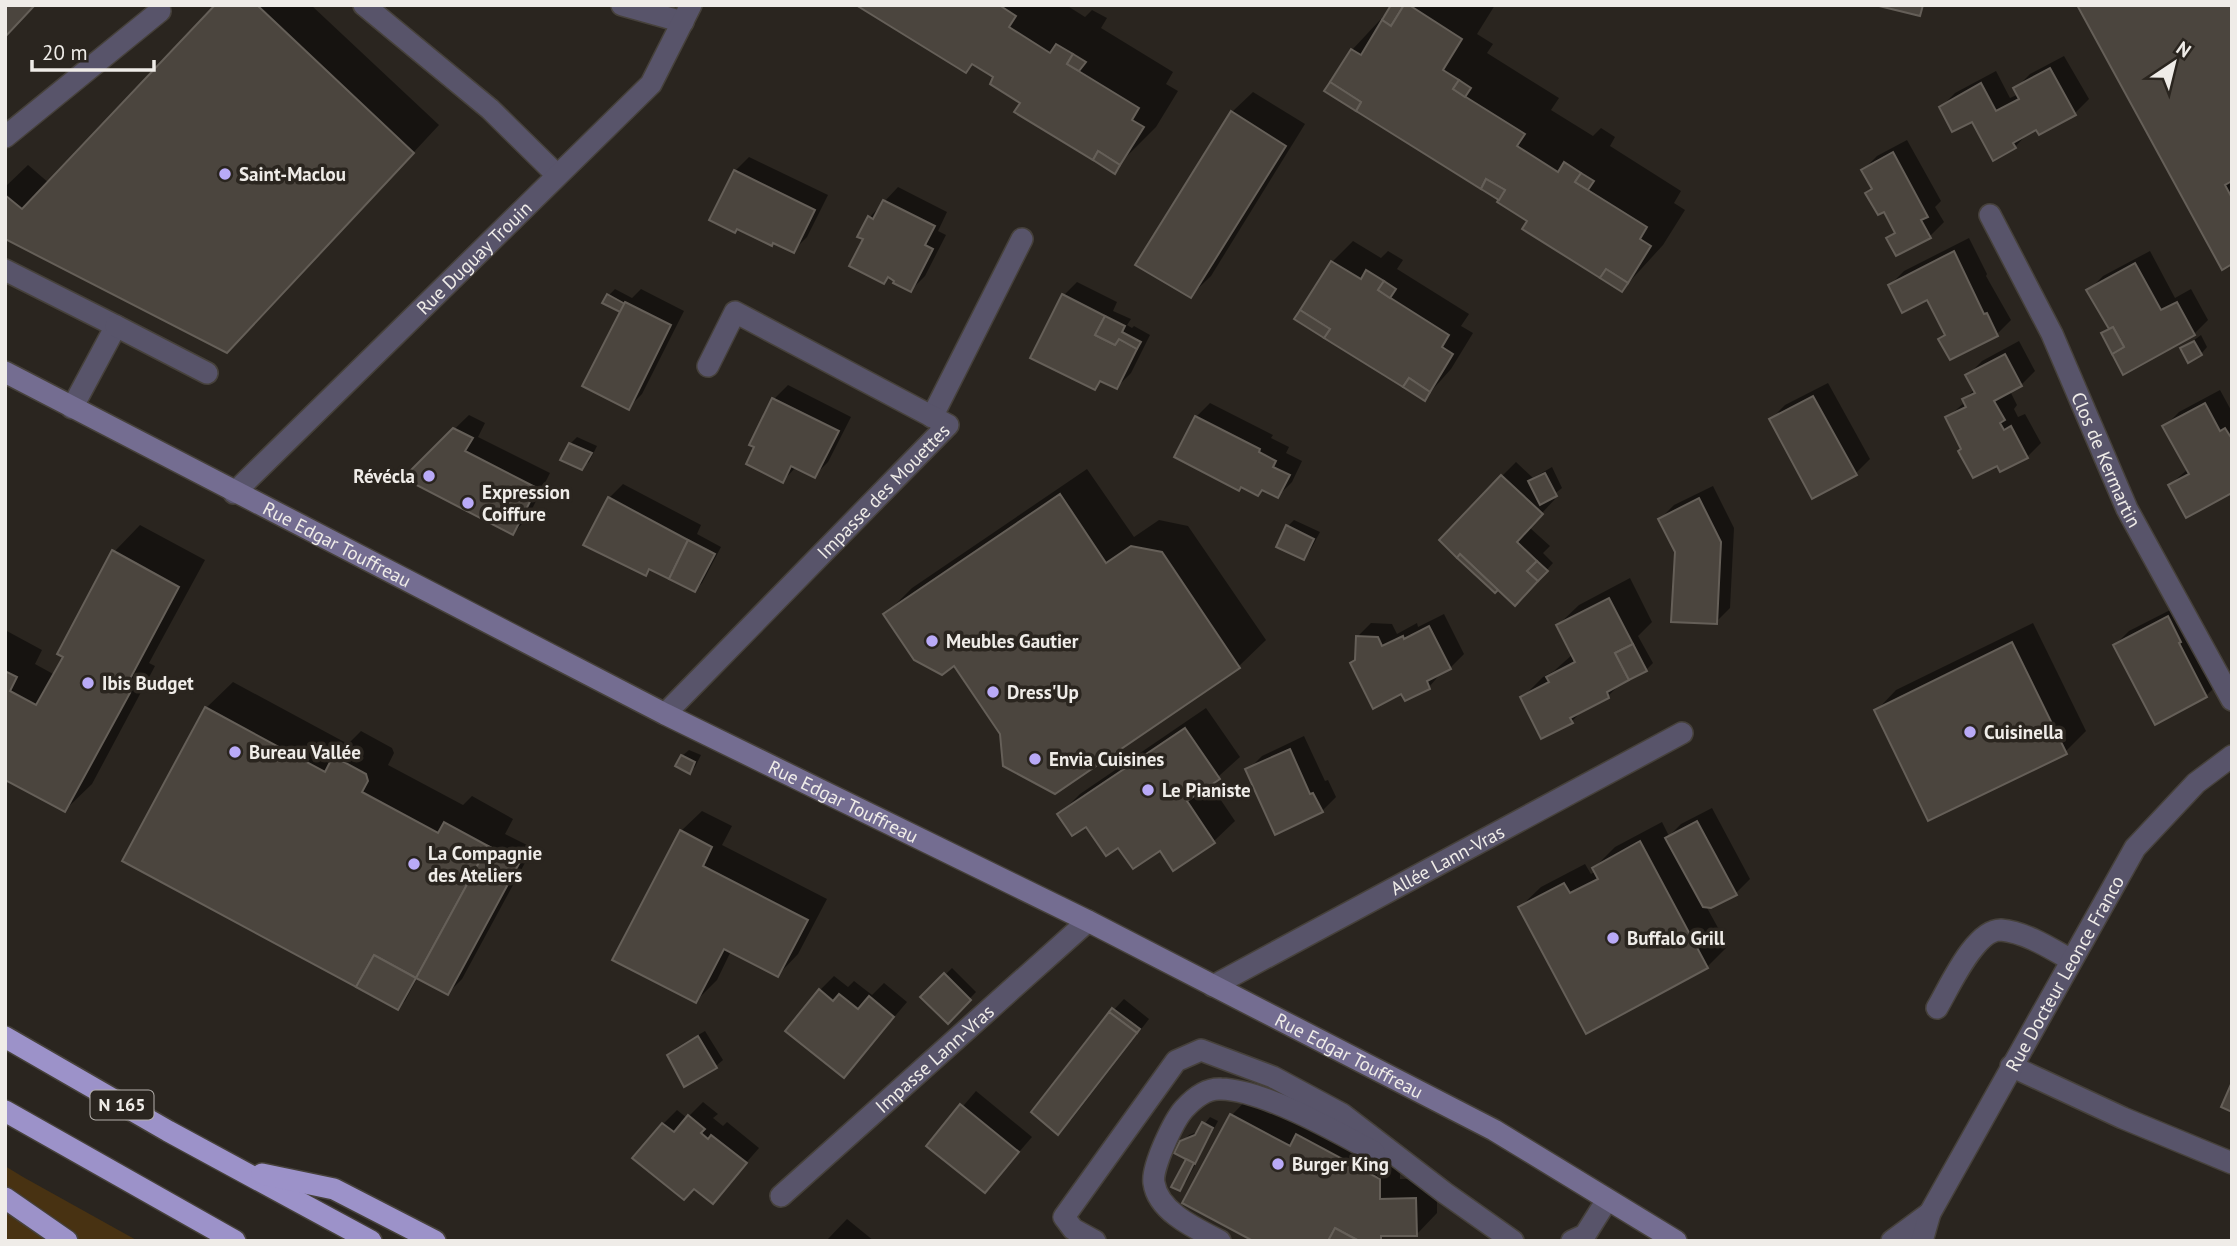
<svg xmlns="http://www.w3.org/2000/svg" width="2237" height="1246" font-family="'PT Sans',sans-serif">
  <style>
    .green { fill: #483212 }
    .shadow { fill: #0007 }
    .building { fill: #4b453e; stroke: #655f58; stroke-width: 2 }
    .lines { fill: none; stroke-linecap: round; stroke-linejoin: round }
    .lane-casing { stroke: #46413b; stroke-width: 24 }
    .street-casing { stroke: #46413b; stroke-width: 24 }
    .secondary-casing { stroke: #46413b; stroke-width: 24 }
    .highway-casing { stroke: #46413b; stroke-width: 24 }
    .lane { stroke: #58546a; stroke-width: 21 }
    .street { stroke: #58546a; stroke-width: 21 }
    .secondary { stroke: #746d91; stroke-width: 21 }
    .highway { stroke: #9c92c9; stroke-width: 21 }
    .poi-dot { fill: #b9aaf7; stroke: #2a251f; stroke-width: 2.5 }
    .labels { text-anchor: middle; stroke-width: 7; stroke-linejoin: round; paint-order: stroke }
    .shield { fill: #2a251f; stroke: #b4b0ac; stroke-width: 2 }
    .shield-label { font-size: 18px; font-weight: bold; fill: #efece8 }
    .poi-label { font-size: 19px; font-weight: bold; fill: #efece8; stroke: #2a251f; text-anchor: start }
    .street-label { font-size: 19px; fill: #efece8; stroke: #2a251f }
  </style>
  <rect width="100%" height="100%" fill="#2a251f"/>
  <polygon class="green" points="5,1166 23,1177 138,1241 5,1241"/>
  <g class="shadow">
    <polygon points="217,5 311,5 439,125 254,324 5,237 5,187 28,165 49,183"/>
    <polygon points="859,5 1066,5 1085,17 1092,10 1107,18 1101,28 1173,72 1166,84 1178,91 1156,127 1127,156 1115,171 1022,102 995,77 974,63 966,71"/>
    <polygon points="1394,5 1495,5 1477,34 1493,44 1487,53 1559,98 1551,110 1593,136 1601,128 1615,137 1610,146 1681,191 1674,203 1685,210 1663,245 1622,290 1501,199 1352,50"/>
    <polygon points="2079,5 2232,5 2232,263"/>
    <polygon points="2064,56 2089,99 2075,113 2029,132 2015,147 1972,120 1941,107 1955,93 1996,71 2010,98 2019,94 2016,88 2030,74"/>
    <polygon points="1253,92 1305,124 1211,276 1190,296 1232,112"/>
    <polygon points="1907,140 1941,201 1935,207 1944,222 1930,236 1888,239 1896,231 1884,210 1867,193 1873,187 1863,170 1877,156"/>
    <polygon points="749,157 828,195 807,237 793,251 738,228 735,171"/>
    <polygon points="898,187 947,212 938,231 946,235 925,276 911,290 890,276 884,281 865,239 870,217"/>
    <polygon points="1969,238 1987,274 1986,276 2011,320 1997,334 1950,358 1940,339 1946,333 1927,298 1890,285 1904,271"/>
    <polygon points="1353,241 1381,258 1388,251 1403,260 1397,269 1469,314 1461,326 1473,333 1451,369 1425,398 1332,262"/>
    <polygon points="2150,251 2175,298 2191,289 2208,320 2194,334 2103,333 2109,327 2089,290 2103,276"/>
    <polygon points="1077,282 1117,302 1113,311 1131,319 1127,325 1132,328 1134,326 1150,335 1131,373 1117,387 1102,380 1094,388 1063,296"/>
    <polygon points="615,289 632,298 641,289 684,311 642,394 628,408 622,312 608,296"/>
    <polygon points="2201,335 2207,347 2201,354 2183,348"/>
    <polygon points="2019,341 2035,371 2021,385 2010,391 2017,405 2014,409 2018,417 2025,414 2041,443 2027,457 1997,464 1963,448 1947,418 1965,402 1964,399 1975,389 1968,375 1982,361"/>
    <polygon points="1828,383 1870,459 1856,473 1771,419 1785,405"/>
    <polygon points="788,385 851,417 828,462 814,476 796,467 783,481 774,399"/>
    <polygon points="2220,390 2232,412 2232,491 2170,485 2188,469 2165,426 2179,412"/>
    <polygon points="1210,403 1273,435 1271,438 1289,447 1286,453 1302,461 1292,482 1278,496 1196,417"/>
    <polygon points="469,415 485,423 478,437 550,473 527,519 513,533 405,477"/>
    <polygon points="577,437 597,446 589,462 582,468 570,444"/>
    <polygon points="1516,462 1533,478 1552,467 1562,488 1552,496 1555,499 1529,527 1550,546 1543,553 1553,563 1529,590 1498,588 1495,591 1458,556 1502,476"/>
    <polygon points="1087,469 1134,537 1159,520 1188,526 1266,640 1239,666 1055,792 1002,734 955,664 886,614 912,588"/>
    <polygon points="623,484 701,525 697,534 721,547 702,583 695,590 651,568 645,574 609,498"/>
    <polygon points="1713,486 1734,528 1730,608 1716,622 1660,519 1674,505"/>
    <polygon points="1294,520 1320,532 1310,551 1304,558 1288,526"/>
    <polygon points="140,525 205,560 149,663 155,666 92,784 65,810 5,761 5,630 42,650 35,664 55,675 114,552"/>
    <polygon points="1630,578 1652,622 1638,636 1653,663 1646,670 1623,681 1608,696 1585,708 1571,722 1522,698 1543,677 1554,671 1573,654 1558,625 1579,605"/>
    <polygon points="2182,604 2220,682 2206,696 2115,645 2129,631"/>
    <polygon points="1444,614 1464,654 1450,668 1442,672 1429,687 1402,692 1357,659 1357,637 1371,623 1392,624 1397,634 1417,623 1418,627"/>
    <polygon points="2033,623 2086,731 2065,752 1876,711 1896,690"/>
    <polygon points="233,682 348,744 361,731 392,748 394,753 388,765 463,805 472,796 513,819 505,834 533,848 462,979 448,993 418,977 405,1001 398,1008 206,708"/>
    <polygon points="1206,708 1240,757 1210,784 1235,821 1214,841 1174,869 1160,848 1119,846 1087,824 1059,815 1080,794"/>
    <polygon points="1304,736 1325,781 1328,780 1336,797 1322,811 1248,770 1262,756"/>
    <polygon points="689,750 701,755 695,767 689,773 677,768 682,756"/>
    <polygon points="1712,808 1750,879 1736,893 1706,906 1728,946 1707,967 1520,907 1541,887 1585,864 1591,874 1596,871 1594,868 1615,847 1662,822 1669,836 1681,824"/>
    <polygon points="702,811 732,826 722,845 827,899 798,954 778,975 731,951 717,980 696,1001 681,831"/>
    <polygon points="952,968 976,992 948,1021 923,997"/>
    <polygon points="834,976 848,987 854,981 872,995 884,983 907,1002 844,1076 820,990"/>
    <polygon points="1124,999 1149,1019 1072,1119 1058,1133 1111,1013"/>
    <polygon points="705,1031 723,1060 716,1066 685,1085 669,1055 676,1048"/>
    <polygon points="976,1091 1032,1137 985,1191 929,1146"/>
    <polygon points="1252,1094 1400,1158 1400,1179 1437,1178 1437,1213 1417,1234 1385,1234 1380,1238 1185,1202 1232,1115"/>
    <polygon points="703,1102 718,1114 713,1118 723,1126 727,1122 759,1148 712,1202 663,1124 677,1110 687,1118"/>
    <polygon points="1210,1117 1218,1121 1186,1182 1179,1189 1188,1158 1182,1142 1189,1135 1199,1131"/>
    <polygon points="847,1219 874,1241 826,1241"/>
  </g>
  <g class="building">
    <polygon points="5,5 35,5 5,37"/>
    <polygon points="215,5 257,5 414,153 227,353 5,239 5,195 22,209"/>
    <polygon points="856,5 999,5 1016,16 1009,27 1050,53 1056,44 1073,54 1067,64 1139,108 1132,120 1144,127 1120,165 1098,151 1093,160 1014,112 1020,103 990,84 993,77 972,64 966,73"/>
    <polygon points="1391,5 1404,5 1391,26 1382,20"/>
    <polygon points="1404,5 1409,5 1462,39 1443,70 1459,80 1453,89 1525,134 1517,146 1558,172 1564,162 1581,173 1575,182 1647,227 1640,239 1651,246 1628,283 1606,269 1600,278 1522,229 1527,221 1497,202 1505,190 1486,179 1481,189 1356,111 1361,102 1330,82 1351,49 1361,55 1382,20 1391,26"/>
    <polygon points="1875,5 1923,5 1920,16"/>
    <polygon points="2077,5 2232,5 2232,181 2225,185 2232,198 2232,264 2222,270"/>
    <polygon points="1073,54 1086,62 1079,71 1067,64"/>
    <polygon points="2050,68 2076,115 2039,135 2036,130 2013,143 2016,148 1993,161 1972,122 1952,132 1939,107 1981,83 1996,111 2019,99 2013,88"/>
    <polygon points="1459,80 1471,88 1465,97 1453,89"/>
    <polygon points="1330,82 1361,102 1356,111 1324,91"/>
    <polygon points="1231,111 1286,146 1191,298 1135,265"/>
    <polygon points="1098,151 1120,165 1115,174 1093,160"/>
    <polygon points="1893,152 1928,217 1921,220 1931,238 1896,256 1886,238 1895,233 1884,212 1878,215 1865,193 1872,189 1861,170"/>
    <polygon points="734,170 815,210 794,253 773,243 772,246 737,229 735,233 709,220"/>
    <polygon points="1581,173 1594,181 1588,190 1575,182"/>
    <polygon points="1486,179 1505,190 1499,200 1481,189"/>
    <polygon points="883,200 935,226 925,245 933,249 911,292 893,283 894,281 888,277 884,284 849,266 863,239 857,237 868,216 873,219"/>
    <polygon points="1954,251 1984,314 1987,313 1998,336 1950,360 1938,339 1945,335 1927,300 1902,313 1888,285"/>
    <polygon points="1331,261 1361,279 1366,270 1384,281 1378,290 1449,335 1442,347 1453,354 1430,392 1409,378 1403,387 1324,338 1330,329 1300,310"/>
    <polygon points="2135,263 2161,310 2177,302 2195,335 2123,375 2112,354 2124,347 2113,327 2109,329 2086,290"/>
    <polygon points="1606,269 1628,283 1622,292 1600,278"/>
    <polygon points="1384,281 1396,289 1390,298 1378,290"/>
    <polygon points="607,294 625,304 620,312 602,303"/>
    <polygon points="1062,294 1105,316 1095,335 1115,345 1119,339 1137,349 1117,389 1100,381 1095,390 1030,358"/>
    <polygon points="625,302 671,325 629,410 582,386"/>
    <polygon points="1300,310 1330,329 1324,338 1294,319"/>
    <polygon points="1105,316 1125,326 1122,332 1141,342 1137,349 1119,339 1115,345 1095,335"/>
    <polygon points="2113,327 2124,347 2112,354 2101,333"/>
    <polygon points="2194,341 2202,355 2188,363 2180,348"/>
    <polygon points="2005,354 2022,386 1994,401 2005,420 2000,423 2004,430 2011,426 2028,458 2000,472 1997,466 1973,478 1958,451 1961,449 1945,417 1966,407 1962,399 1975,393 1965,375"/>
    <polygon points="1409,378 1430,392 1425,401 1403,387"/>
    <polygon points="1813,396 1857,475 1812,499 1769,419"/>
    <polygon points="772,398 839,431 815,478 791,466 783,483 746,464 754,447 749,445"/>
    <polygon points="2205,403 2220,431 2225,428 2232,439 2232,493 2186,518 2168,485 2189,474 2162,426"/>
    <polygon points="1195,416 1260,449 1259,452 1276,461 1273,467 1290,475 1278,498 1262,490 1258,496 1241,487 1239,491 1174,457"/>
    <polygon points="453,428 473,438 465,451 537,488 513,535 403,478"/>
    <polygon points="569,443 592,453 582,470 560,460"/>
    <polygon points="1545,473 1557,496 1540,505 1528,481"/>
    <polygon points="1501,475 1543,514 1517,542 1537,561 1527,571 1538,581 1515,606 1460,554 1457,558 1439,540"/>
    <polygon points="1060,494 1106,563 1131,546 1162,552 1240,668 1055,794 1003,766 1000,734 954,666 942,675 914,660 883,614"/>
    <polygon points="608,497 688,540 669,579 649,569 646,576 583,545"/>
    <polygon points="1699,498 1721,542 1717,624 1671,622 1675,552 1658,519"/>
    <polygon points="1286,525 1314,539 1304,560 1276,547"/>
    <polygon points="688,540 715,554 695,592 669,579"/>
    <polygon points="112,550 179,587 124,690 130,693 65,812 5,780 5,671 17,677 10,691 36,705 63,657 57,654"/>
    <polygon points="1460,554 1498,590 1495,593 1457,558"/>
    <polygon points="1537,561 1548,571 1538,581 1527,571"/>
    <polygon points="1609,598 1633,644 1615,653 1629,680 1607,692 1609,698 1570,718 1573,723 1541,739 1520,697 1549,682 1546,677 1575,662 1556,625"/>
    <polygon points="2168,616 2181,642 2179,643 2207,697 2155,725 2113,645"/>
    <polygon points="1429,626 1451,669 1427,681 1430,689 1405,701 1401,694 1373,709 1350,663 1355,660 1356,636 1378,637 1382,646 1403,636 1404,639"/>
    <polygon points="2012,642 2067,754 1928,821 1874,710"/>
    <polygon points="1633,644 1647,671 1629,680 1615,653"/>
    <polygon points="205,707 325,772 333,756 366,774 368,781 362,792 438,833 444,822 488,846 416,978 374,955 356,987 122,861"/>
    <polygon points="1185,728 1220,779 1187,801 1215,843 1173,871 1160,851 1133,869 1118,848 1106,856 1086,827 1072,836 1057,814"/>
    <polygon points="1290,749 1310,794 1313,793 1323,812 1275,835 1245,769"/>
    <polygon points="681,755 695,762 690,774 675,766"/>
    <polygon points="1697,821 1737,895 1711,908 1703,907 1665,838"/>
    <polygon points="680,830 712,847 703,866 808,920 778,977 724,949 696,1003 612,960"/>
    <polygon points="1640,841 1708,968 1586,1034 1518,907 1564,883 1570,893 1598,879 1592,868"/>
    <polygon points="488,846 520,862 448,995 416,978"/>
    <polygon points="374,955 416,978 398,1010 356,987"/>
    <polygon points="944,973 971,1000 948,1024 920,997"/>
    <polygon points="819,989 833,1001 839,994 858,1009 869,996 894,1017 844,1078 785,1031"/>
    <polygon points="1112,1008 1140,1029 1137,1033 1109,1012"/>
    <polygon points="1109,1012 1137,1033 1058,1135 1031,1112"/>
    <polygon points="698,1036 717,1068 684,1087 667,1055"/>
    <polygon points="2232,1082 2232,1112 2221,1107"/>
    <polygon points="960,1104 1019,1152 985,1193 926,1146"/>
    <polygon points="1230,1114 1290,1146 1296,1134 1380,1179 1380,1199 1416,1198 1417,1236 1381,1236 1381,1240 1359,1241 1335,1228 1328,1241 1253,1241 1182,1203"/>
    <polygon points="688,1115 705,1129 701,1133 708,1139 711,1135 747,1163 713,1204 694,1189 684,1200 632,1158 662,1123 674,1132"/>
    <polygon points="1202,1122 1213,1128 1195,1164 1174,1153 1180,1141 1195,1135"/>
    <polygon points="1186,1159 1194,1163 1180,1191 1171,1187"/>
    <polygon points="1335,1228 1359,1241 1328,1241"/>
  </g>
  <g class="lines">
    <defs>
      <g id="lane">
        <polyline points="364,5 490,109 557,175"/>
        <polyline points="622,5 683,22"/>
        <polyline points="5,270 116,326 72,408"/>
        <polyline points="116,326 207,373"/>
        <path d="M1937 1008C1949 988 1975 929 2001 930 2025 932 2050 948 2071 960"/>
        <polyline points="2011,1066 2123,1118 2232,1163"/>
        <polyline points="1095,1241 1073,1229 1064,1217 1176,1061 1201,1050 1273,1077 1342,1114 1445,1193 1513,1241"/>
        <path d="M1220 1241C1197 1229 1158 1212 1154 1183 1151 1168 1174 1120 1184 1109 1193 1099 1206 1088 1221 1089 1263 1090 1336 1131 1374 1152"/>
        <polyline points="1572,1241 1585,1235 1607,1200"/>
      </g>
      <g id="street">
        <polyline points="5,137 160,11"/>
        <path id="s1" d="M1990 215 2052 334 2127 509 2232 700"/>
        <polyline points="932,417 1022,239"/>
        <path id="s2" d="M234 493 651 84 691 5"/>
        <path id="s3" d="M665 714 948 425 735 312 708 366"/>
        <path id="s4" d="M1213 986 1682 733"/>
        <path id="s5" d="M781 1196 1088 921"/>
        <polyline points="1892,1241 1930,1213"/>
        <path id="s6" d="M1922 1241 1930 1213 2135 848 2196 783 2232 756"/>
      </g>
      <g id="secondary">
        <path id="s7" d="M5 372 665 714 1088 921 1494 1130 1676 1241"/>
      </g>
      <g id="highway">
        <polyline points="5,1037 168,1131 371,1241"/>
        <polyline points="5,1111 235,1241"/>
        <polyline points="262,1174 334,1189 435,1241"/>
        <polyline points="5,1198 67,1241"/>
      </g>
    </defs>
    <use href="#lane" class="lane-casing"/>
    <use href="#street" class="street-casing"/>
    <use href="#secondary" class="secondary-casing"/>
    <use href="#highway" class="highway-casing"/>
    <use href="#lane" class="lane"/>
    <use href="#street" class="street"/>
    <use href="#secondary" class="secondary"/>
    <use href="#highway" class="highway"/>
  </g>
  <g class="poi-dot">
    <circle cx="225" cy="174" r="7"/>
    <circle cx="429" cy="476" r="7"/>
    <circle cx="468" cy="503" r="7"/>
    <circle cx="932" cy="641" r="7"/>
    <circle cx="88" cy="683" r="7"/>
    <circle cx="993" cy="692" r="7"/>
    <circle cx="1970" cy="732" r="7"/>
    <circle cx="235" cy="752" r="7"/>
    <circle cx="1035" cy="759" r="7"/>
    <circle cx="1148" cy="790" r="7"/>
    <circle cx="414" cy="864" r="7"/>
    <circle cx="1613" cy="938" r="7"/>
    <circle cx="1278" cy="1164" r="7"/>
  </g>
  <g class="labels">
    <rect class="shield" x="90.5" y="1090.5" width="63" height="29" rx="5"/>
    <g class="shield-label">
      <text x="122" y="1111">N 165</text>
    </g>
    <g class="poi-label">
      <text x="239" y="181">Saint-Maclou</text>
      <text x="415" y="483" text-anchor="end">Révécla</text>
      <text x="482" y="499">Expression<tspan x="482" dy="22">Coiffure</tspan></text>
      <text x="946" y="648">Meubles Gautier</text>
      <text x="102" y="690">Ibis Budget</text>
      <text x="1007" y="699">Dress'Up</text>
      <text x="1984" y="739">Cuisinella</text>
      <text x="249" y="759">Bureau Vallée</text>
      <text x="1049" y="766">Envia Cuisines</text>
      <text x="1162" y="797">Le Pianiste</text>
      <text x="428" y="860">La Compagnie<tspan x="428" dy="22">des Ateliers</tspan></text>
      <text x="1627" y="945">Buffalo Grill</text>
      <text x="1292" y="1171">Burger King</text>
    </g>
    <g class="street-label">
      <text dy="7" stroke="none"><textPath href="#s2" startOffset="336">Rue Duguay Trouin</textPath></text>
      <text dy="7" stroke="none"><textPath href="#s1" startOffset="271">Clos de Kermartin</textPath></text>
      <text dy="7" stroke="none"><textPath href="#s3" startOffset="312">Impasse des Mouettes</textPath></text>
      <text dy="7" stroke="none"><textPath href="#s7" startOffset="374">Rue Edgar Touffreau</textPath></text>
      <text dy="7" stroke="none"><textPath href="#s7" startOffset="942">Rue Edgar Touffreau</textPath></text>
      <text dy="7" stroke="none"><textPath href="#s4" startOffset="266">Allée Lann-Vras</textPath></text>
      <text dy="7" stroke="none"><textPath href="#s6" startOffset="304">Rue Docteur Leonce Franco</textPath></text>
      <text dy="7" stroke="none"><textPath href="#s7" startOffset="1508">Rue Edgar Touffreau</textPath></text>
      <text dy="7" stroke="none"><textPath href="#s5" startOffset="206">Impasse Lann-Vras</textPath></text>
    </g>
  </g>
  <rect width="2237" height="1246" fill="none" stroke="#efece8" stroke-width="14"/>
  <g transform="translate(2174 63) rotate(35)" stroke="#2a251f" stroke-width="5" paint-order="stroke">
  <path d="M0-5L12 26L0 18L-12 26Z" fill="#efece8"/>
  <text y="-10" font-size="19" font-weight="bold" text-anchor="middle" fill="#efece8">N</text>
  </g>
  <path d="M32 60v10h122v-10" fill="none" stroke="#efece8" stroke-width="3.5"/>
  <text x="42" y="60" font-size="21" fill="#efece8" stroke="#2a251f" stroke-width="5" paint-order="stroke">20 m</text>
</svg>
